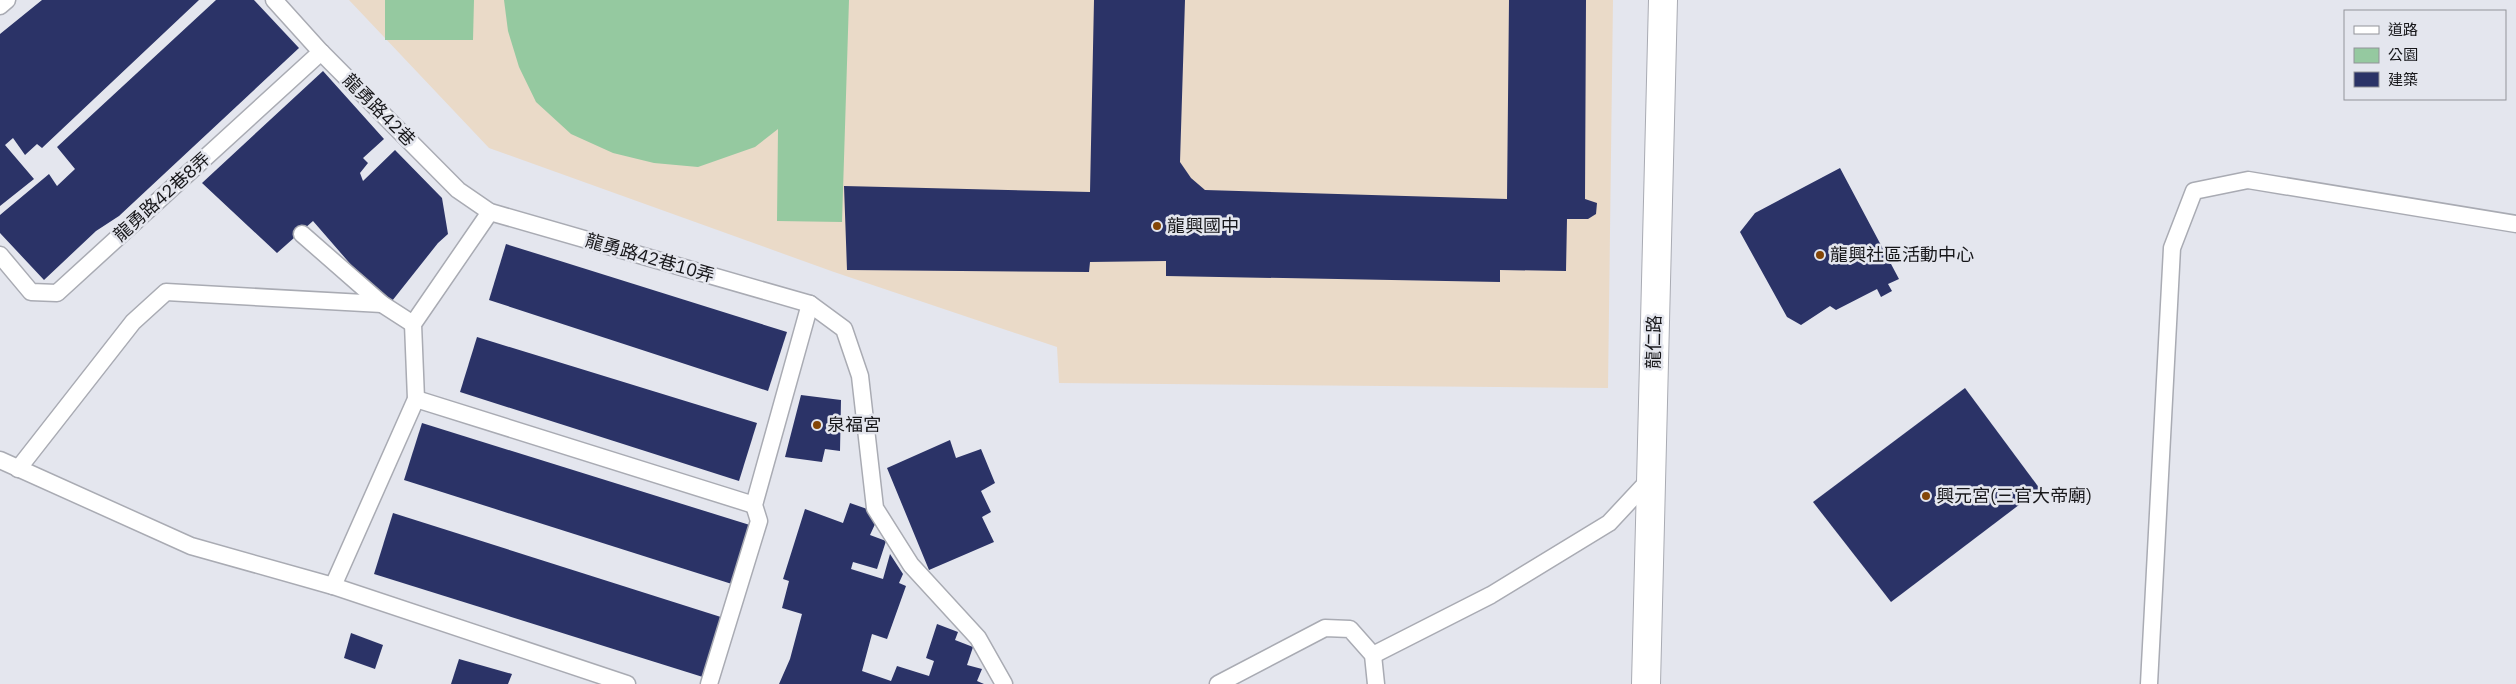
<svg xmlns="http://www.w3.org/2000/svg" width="2516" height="684" font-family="'IBM Plex Sans','Noto Sans TC',sans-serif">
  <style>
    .education { fill: #eadac8 }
    .green { fill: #95c9a0 }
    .building { fill: #2b3367 }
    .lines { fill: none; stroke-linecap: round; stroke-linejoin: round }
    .lane-casing { stroke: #a9abb3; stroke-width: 19 }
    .street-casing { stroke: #a9abb3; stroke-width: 30 }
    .lane { stroke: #fff; stroke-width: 16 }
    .street { stroke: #fff; stroke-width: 28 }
    .poi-dot { fill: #844607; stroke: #e4e6ee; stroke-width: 2 }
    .labels { text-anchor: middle; stroke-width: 5; stroke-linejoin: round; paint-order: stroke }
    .street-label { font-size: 18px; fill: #17171a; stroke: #e4e6ee }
    .poi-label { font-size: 18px; fill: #17171a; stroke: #e4e6ee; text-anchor: start }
  </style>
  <rect width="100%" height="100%" fill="#e4e6ee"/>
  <polygon class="education" points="349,0 1613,0 1608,388 1059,383 1057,347 834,272 489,148"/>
  <g class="green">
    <polygon points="385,0 474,0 473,40 385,40"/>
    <polygon points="504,0 849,0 842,222 777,221 778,129 755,147 698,167 654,163 613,153 571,134 536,102 519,67 508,31"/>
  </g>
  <g class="building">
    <polygon points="42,0 199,0 42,148 37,144 25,155 13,138 5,145 34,179 0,206 0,34"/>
    <polygon points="216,0 254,0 299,48 119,216 96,231 44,280 0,233 0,215 49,174 57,186 75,169 57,147"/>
    <polygon points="1094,0 1185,0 1180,162 1191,178 1205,190 1507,199 1509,0 1586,0 1585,199 1597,203 1596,214 1588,219 1567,219 1566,271 1500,270 1500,282 1166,276 1166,261 1090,262 1089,272 847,270 844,186 1090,192"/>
    <polygon points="323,71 384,139 363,158 368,163 360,173 363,181 395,150 442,198 448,234 438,243 392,301 366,282 313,221 277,253 202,183"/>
    <polygon points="1840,168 1899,279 1888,284 1892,291 1881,297 1877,289 1836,310 1830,306 1801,325 1787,317 1740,232 1755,213"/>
    <polygon points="506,244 787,332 768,391 489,300"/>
    <polygon points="477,337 757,423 739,481 460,392"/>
    <polygon points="1965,388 2040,489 1891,602 1813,502"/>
    <polygon points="801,395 841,400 840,451 825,449 822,462 785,457"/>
    <polygon points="422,423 753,526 735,585 404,480"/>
    <polygon points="950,440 956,458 981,449 995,483 981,491 991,512 982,517 994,542 929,570 887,468"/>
    <polygon points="850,503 870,510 876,522 870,535 886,541 877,569 853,562 851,569 883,579 890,554 903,574 899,583 906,586 887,639 872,634 862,671 891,681 897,666 929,676 934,661 926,658 937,624 958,632 955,640 973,647 967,665 982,669 977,681 984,684 779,684 790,659 802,614 782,608 789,581 783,579 805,509 843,523"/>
    <polygon points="393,513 724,618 706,678 374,574"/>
    <polygon points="351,633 383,645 375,669 344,658"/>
    <polygon points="459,659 512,674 508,684 451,684"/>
  </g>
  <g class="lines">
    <defs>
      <g id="lane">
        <polyline points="274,0 321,52 458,190 490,212 810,304 844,329 860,376 875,508 911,565 978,638 1004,684"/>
        <polyline points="0,6 7,0"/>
        <polyline points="302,234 382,304 413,324"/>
        <polyline points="0,255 31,292 57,293 321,52"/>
        <polyline points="416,399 754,505"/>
        <polyline points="0,460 191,546 333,586 627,684"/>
        <polyline points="18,469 133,322 166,292 382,304"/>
        <polyline points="333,586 416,399 413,324 490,212"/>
        <polyline points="1373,655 1491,595 1609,523 1651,478"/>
        <polyline points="709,684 759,521 754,505 810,304"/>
        <polyline points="1218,684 1325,628 1350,629 1373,655 1376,684"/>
        <polyline points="2149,684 2172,248 2194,191 2248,180 2516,224"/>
      </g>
      <polyline id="street" points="1646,684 1663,0"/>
    </defs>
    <use href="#lane" class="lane-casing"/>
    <use href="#street" class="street-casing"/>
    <use href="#lane" class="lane"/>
    <use href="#street" class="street"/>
  </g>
  <g class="poi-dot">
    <circle cx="1157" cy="226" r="5"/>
    <circle cx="1820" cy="255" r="5"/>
    <circle cx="817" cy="425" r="5"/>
    <circle cx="1926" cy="496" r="5"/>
  </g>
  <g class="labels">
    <g class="street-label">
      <text transform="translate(379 110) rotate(45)" y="6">龍勇路42巷</text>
      <text transform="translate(162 197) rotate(-42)" y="6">龍勇路42巷8弄</text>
      <text transform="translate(650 258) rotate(16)" y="6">龍勇路42巷10弄</text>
      <text transform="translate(1654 342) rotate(-89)" y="6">龍仁路</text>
    </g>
    <g class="poi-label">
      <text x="1167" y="232">龍興國中</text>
      <text x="1830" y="261">龍興社區活動中心</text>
      <text x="827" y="431">泉福宮</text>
      <text x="1936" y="502">興元宮(三官大帝廟)</text>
    </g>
  </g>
  <rect x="2344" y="10" width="162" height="90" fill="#e4e6ee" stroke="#929399"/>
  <rect x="2354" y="26" width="25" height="8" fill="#ffffff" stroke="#929399"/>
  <text x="2388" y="35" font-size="15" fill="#17171a">道路</text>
  <rect x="2354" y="48" width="25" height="15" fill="#95c9a0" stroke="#929399"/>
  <text x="2388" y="60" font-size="15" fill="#17171a">公園</text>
  <rect x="2354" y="72" width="25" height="15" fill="#2b3367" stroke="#929399"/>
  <text x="2388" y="85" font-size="15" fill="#17171a">建築</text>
</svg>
